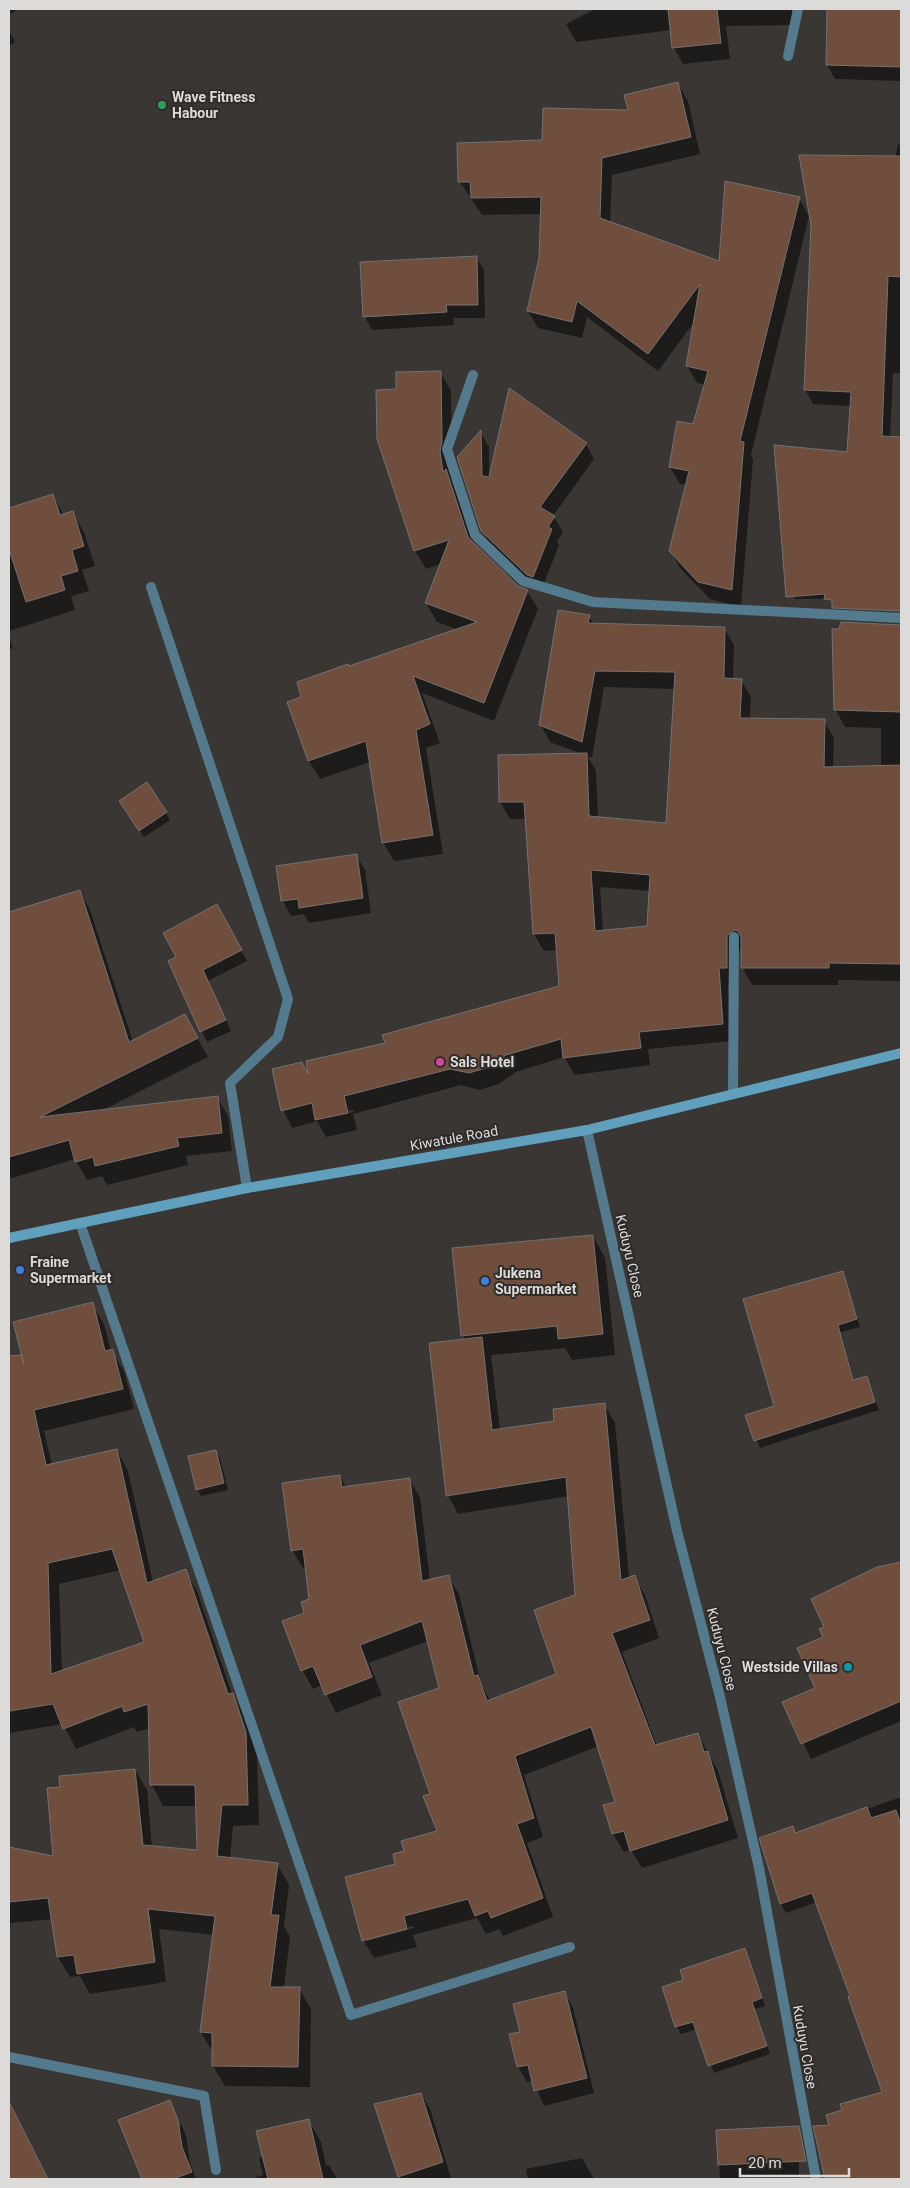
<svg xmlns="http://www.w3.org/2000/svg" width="910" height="2188" font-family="Roboto,sans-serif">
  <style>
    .shadow { fill: #0007; fill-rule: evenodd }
    .building { fill: #704e3d; stroke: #75716f; fill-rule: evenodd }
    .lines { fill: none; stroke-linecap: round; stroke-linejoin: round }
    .lane { stroke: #547b8d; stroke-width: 10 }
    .street { stroke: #547b8d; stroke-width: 10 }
    .secondary { stroke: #61a0bd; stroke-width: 10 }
    .leisure-dot { fill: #2e9e5b; stroke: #2f2c2a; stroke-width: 2 }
    .hotel-dot { fill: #d1479c; stroke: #2f2c2a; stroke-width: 2 }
    .shop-dot { fill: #3f7fe0; stroke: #2f2c2a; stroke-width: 2 }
    .culture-dot { fill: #0f9aa8; stroke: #2f2c2a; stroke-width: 2 }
    .labels { text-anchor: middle; stroke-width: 4; stroke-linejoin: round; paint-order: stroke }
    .poi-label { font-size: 14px; font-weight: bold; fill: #dddbda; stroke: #2f2c2a; text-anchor: start }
    .street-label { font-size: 14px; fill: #dddbda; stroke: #2f2c2a }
  </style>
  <rect width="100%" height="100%" fill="#393634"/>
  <g class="shadow">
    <polygon points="9,9 18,9 9,15"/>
    <polygon points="595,9 792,9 792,25 726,26 730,59 683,64 674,48 672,30 576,42 566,24"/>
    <polygon points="829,9 901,11 901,81 835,79 827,65"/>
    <polygon points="9,31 15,42 9,46"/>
    <polygon points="678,84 688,101 700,154 612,175 610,223 720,263 799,198 809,216 751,455 753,460 741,607 710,599 680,568 670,551 687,485 680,484 670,467 694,425 705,385 697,383 687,366 695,321 658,371 587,317 582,338 538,328 528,311 540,259 542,214 482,215 460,182 544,141 629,112"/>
    <polygon points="898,144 901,145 901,373 893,373 890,438 901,438 901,598 795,599 786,584 848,453 851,406 813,404 805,390 895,158"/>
    <polygon points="476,257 484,270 485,318 453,318 454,325 372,330 365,317 361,264"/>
    <polygon points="440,372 451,391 452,481 475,545 518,587 527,591 538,609 494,721 422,693 440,743 426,748 443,854 394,861 383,842 370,762 320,779 309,761 288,703 303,697 349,668 459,630 437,622 426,603 441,564 426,569 415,551 398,390"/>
    <polygon points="480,432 489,447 489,476 586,444 594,459 553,516 563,532 557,541 559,545 541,591 491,547 482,531"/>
    <polygon points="53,496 64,515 72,513 84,532 95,566 82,570 89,591 71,596 75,610 9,631 9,509"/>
    <path d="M589 616 594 625 724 628 734 645 733 679 741 680 751 697 750 719 824 721 834 738 833 768 881 767V728L845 727 835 709 833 634 901 636V981L838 980V985H752L742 967V948L736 954V985H728L732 1041 648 1049 650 1065 575 1075 564 1057 516 1072 499 1084 479 1090 461 1085 353 1114 357 1130 326 1137 317 1121 292 1128 283 1110 310 1078 386 1044 561 987 558 950 544 951 534 934 526 819H510L500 802 582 754 550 742 540 724ZM604 687 675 689 667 824 598 818 596 771 588 757 592 758ZM600 887 650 891 648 927 603 932ZM353 1110 354 1112 316 1120 315 1119Z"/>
    <polygon points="9,638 13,648 9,650"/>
    <polygon points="125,809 166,813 170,820 144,837"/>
    <polygon points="356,855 365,870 371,913 309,923 304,914 291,916 283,901 277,867"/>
    <polygon points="80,891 90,910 133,1042 195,1034 208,1057 101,1111 217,1097 228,1116 232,1151 186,1156 188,1165 107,1185 102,1176 87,1180 75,1159 9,1179 9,914"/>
    <polygon points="223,916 247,961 208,981 231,1031 207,1042 169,962 178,958"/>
    <path d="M593 1236 605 1258 615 1355 572 1360 565 1348 491 1355 500 1430 555 1422 604 1404 615 1423 629 1578 634 1577 645 1595 659 1638 622 1652 657 1746 698 1734 718 1771 738 1838 642 1868 631 1850 624 1852 613 1834 605 1806 617 1803 599 1746 524 1775 543 1837 527 1843 553 1917 503 1936 499 1929 486 1934 477 1918 413 1935 417 1947 374 1958 363 1940 397 1865 405 1852 438 1832 432 1794 441 1689 428 1641 369 1663 382 1695 336 1713 322 1685 313 1689 303 1671 284 1622 306 1613 310 1600 306 1568H303L292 1550 340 1476 346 1487 409 1479 420 1497 430 1581 448 1576 459 1594 481 1683 490 1701 558 1675 577 1596 569 1496 458 1514 448 1495 465 1340 462 1335ZM413 1926 414 1928 367 1941V1938Z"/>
    <polygon points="843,1272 860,1327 841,1332 854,1381 866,1378 879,1410 760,1448 747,1416 775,1407"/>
    <path d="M92 1304 104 1324 111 1351 124 1371 134 1409 44 1431 52 1465 117 1450 128 1471 153 1582 185 1571 197 1591 232 1694 245 1715 257 1754 259 1825 233 1826 230 1859 277 1864 289 1885 284 1926 290 1937 284 1988H299L311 2009 310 2087 225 2086 213 2066V2053L201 2032 214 1935 159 1929 166 1982 90 1994 80 1976 70 1977 58 1957 53 1919 11 1923 9 1933V1848L54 1857 61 1788 135 1770 147 1790 152 1847 198 1851 197 1806H163L152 1785 150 1728 137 1732 134 1727 76 1749 63 1724 9 1733V1370L26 1366ZM121 1570 146 1643 62 1672 59 1584ZM127 1703 128 1705 65 1729V1727Z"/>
    <polygon points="216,1451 220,1458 228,1490 201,1496 197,1489"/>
    <polygon points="901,1563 901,1721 811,1759 784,1703 816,1689 826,1628 877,1569"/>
    <polygon points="901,1797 901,1835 900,1832 865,1847 901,1946 901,2044 872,2054 817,1902 786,1913 781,1904 761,1839 795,1834"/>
    <polygon points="745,1949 765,2006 755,2009 770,2054 714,2073 697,2029 681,2034 676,2026 685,1981"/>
    <polygon points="565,1993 573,2008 594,2093 544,2106 533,2081 527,2082 518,2067 511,2035 521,2033"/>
    <polygon points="899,2065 901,2070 901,2179 826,2179 820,2157 830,2126 843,2111 882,2093 875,2075"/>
    <polygon points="421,2094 430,2109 451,2178 400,2179 399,2176"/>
    <polygon points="169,2101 177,2115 175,2115 179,2126 181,2125 178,2116 186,2136 190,2163 196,2179 143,2179 119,2121"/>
    <polygon points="9,2102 22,2128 48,2179 9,2179"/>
    <polygon points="308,2120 321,2142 326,2166 329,2165 337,2179 257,2179 256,2177 263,2175 259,2158 264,2157"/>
    <polygon points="717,2131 799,2135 799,2179 720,2179"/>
    <polygon points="582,2158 594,2179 528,2179 526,2169"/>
  </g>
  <g class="building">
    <polygon points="668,9 717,9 721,43 672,48"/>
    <polygon points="827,9 901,9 901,67 826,65"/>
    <polygon points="678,82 691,137 602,158 600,218 719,261 725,181 800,197 740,441 744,442 732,590 698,582 669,551 689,471 669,467 677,421 693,424 708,371 686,366 700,284 648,354 577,301 572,322 527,311 539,258 541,197 471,198 470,182 458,182 457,143 542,140 543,108 628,110 624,95"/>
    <polygon points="799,155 901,156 901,277 888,276 882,436 901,437 901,611 832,608 832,600 824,599 825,594 786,597 774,445 847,452 851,392 804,390 811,225"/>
    <polygon points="477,256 478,305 446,305 447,312 363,317 360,262"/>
    <polygon points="441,371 442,441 440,451 443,472 446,469 468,537 518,586 528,590 484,703 413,676 430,724 416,730 433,835 382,843 366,741 308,761 287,702 301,697 297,682 348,664 349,666 477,622 425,603 449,540 414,551 377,439 376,390 396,389 396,372"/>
    <polygon points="509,388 587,443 540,507 555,516 548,527 552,529 533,577 527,575 481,531 457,457 481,430 482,476 489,477"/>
    <polygon points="53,494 60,515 73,511 84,546 72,550 78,571 61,576 65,590 26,602 9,549 9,508"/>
    <path d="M558 610 590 615 588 623 725 627 724 678 742 679 740 718 825 719 824 767 901 765V964L829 963V968H741V937L738 931 734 930 727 936V968H719L723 1024 639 1032 641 1048 563 1058 561 1039 506 1055 489 1067 469 1073 450 1069 344 1096 348 1113 315 1120 312 1103 281 1111 272 1069 302 1062 308 1074 306 1061 385 1043 382 1035 559 986 555 933 533 934 524 802H499L498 755 587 753 589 816 666 823 675 672 595 671 582 742 539 725ZM591 870 650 875 647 926 595 931Z"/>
    <polygon points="841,622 901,625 901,712 834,710 832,629 839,629"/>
    <polygon points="147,782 167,812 139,831 119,801"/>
    <polygon points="357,854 363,898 299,908 298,899 281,901 276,866"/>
    <polygon points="80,890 129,1042 185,1014 198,1038 40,1117 218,1096 222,1133 177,1138 179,1146 95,1166 93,1157 75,1162 69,1140 9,1157 9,912"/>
    <polygon points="217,904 242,950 203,970 226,1020 200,1032 168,961 176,957 163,933"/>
    <polygon points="593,1235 603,1334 558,1339 557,1326 461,1336 452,1248"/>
    <polygon points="843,1271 857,1319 838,1325 853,1380 867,1376 875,1402 754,1441 745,1415 774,1406 743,1299"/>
    <path d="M93 1302 105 1351 113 1349 123 1389 34 1410 46 1465 117 1449 147 1583 186 1569 228 1694 233 1693 246 1732 248 1805H222L217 1856 278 1863 271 1915H279L270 1987H300L298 2067 212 2066V2033L200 2032 215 1916 148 1909 155 1962 77 1974 74 1955 57 1957 48 1898 9 1902V1847L53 1856 47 1788 60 1787 59 1776 135 1769 143 1845 197 1850 195 1785H150L148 1704 124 1712 122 1706 63 1729 53 1704 9 1711V1356L21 1355 24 1365 13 1322ZM112 1549 144 1642 51 1674 48 1563Z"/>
    <polygon points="482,1337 492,1430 554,1421 553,1409 605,1403 621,1580 635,1575 650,1620 612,1633 655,1745 698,1733 704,1752 708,1751 728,1820 630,1851 624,1831 612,1834 603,1805 615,1802 591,1727 515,1756 534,1818 517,1824 543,1898 491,1918 488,1911 475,1916 468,1899 404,1916 407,1929 362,1941 345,1877 395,1864 393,1854 404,1851 401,1841 437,1831 423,1796 430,1794 398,1702 439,1688 422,1621 360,1645 372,1677 325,1695 313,1666 301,1671 282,1621 304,1613 301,1602 309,1599 303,1549 291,1551 282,1483 340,1475 342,1487 410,1478 422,1581 449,1575 474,1676 478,1675 487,1701 556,1674 534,1610 575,1595 566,1477 446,1496 429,1343"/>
    <polygon points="216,1450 224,1483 196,1490 188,1456"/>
    <polygon points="901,1562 901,1701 801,1744 782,1702 815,1688 797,1648 823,1637 819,1629 824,1627 811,1599 877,1567"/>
    <polygon points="867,1807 871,1818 896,1810 901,1825 901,2179 825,2179 813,2126 829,2125 826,2115 842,2110 840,2104 882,2092 848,1997 850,1996 812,1893 780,1904 759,1838 793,1826 795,1833"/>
    <polygon points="745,1948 762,1998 752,2002 767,2046 708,2066 693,2022 675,2027 662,1987 683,1980 680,1970"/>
    <polygon points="565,1991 587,2078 534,2091 528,2065 517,2067 509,2034 520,2032 513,2004"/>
    <polygon points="421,2093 443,2162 398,2177 374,2104"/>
    <polygon points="170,2100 178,2120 182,2147 192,2172 173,2179 142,2179 118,2120"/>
    <polygon points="9,2102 48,2179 9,2179"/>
    <polygon points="309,2119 323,2179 268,2179 256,2131"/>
    <polygon points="799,2126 806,2161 718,2165 716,2130"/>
  </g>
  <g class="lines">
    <g class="lane">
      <polyline points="788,56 798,9"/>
      <polyline points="733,1094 734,937"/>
      <polyline points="9,2057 204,2096 216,2170"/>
    </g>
    <g class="street">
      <polyline points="473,375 447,449 475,535 523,581 593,602 901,618"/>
      <polyline points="151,587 288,999 278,1037 230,1083 247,1188"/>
      <polyline points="587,1130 677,1531 720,1697 759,1868 816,2179"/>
      <polyline points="80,1223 351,2015 570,1947"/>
    </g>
    <polyline class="secondary" points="9,1238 247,1188 587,1130 901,1053"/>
  </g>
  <circle class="leisure-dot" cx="162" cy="105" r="5"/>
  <circle class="hotel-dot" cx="440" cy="1062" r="5"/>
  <g class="shop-dot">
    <circle cx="20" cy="1270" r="5"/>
    <circle cx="485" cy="1281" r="5"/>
  </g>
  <circle class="culture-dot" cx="848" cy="1667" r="5"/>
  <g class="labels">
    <g class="poi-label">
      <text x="172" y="102">Wave Fitness<tspan x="172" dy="16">Habour</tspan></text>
      <text x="450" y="1067">Sals Hotel</text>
      <text x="30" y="1267">Fraine<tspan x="30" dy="16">Supermarket</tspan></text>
      <text x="495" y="1278">Jukena<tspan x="495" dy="16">Supermarket</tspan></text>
      <text x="838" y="1672" text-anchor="end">Westside Villas</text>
    </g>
    <g class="street-label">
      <text transform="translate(454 1138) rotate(-10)" y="5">Kiwatule Road</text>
      <text transform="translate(630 1256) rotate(77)" y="5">Kuduyu Close</text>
      <text transform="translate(722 1649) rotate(76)" y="5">Kuduyu Close</text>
      <text transform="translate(805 2047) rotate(80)" y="5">Kuduyu Close</text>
    </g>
  </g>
  <rect width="910" height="2188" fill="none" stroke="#dddbda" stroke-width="20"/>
  <path d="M740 2168v8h109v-8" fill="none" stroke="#dddbda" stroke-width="2.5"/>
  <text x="748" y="2168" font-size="15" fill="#dddbda" stroke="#2f2c2a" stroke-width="4" paint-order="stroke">20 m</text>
</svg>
